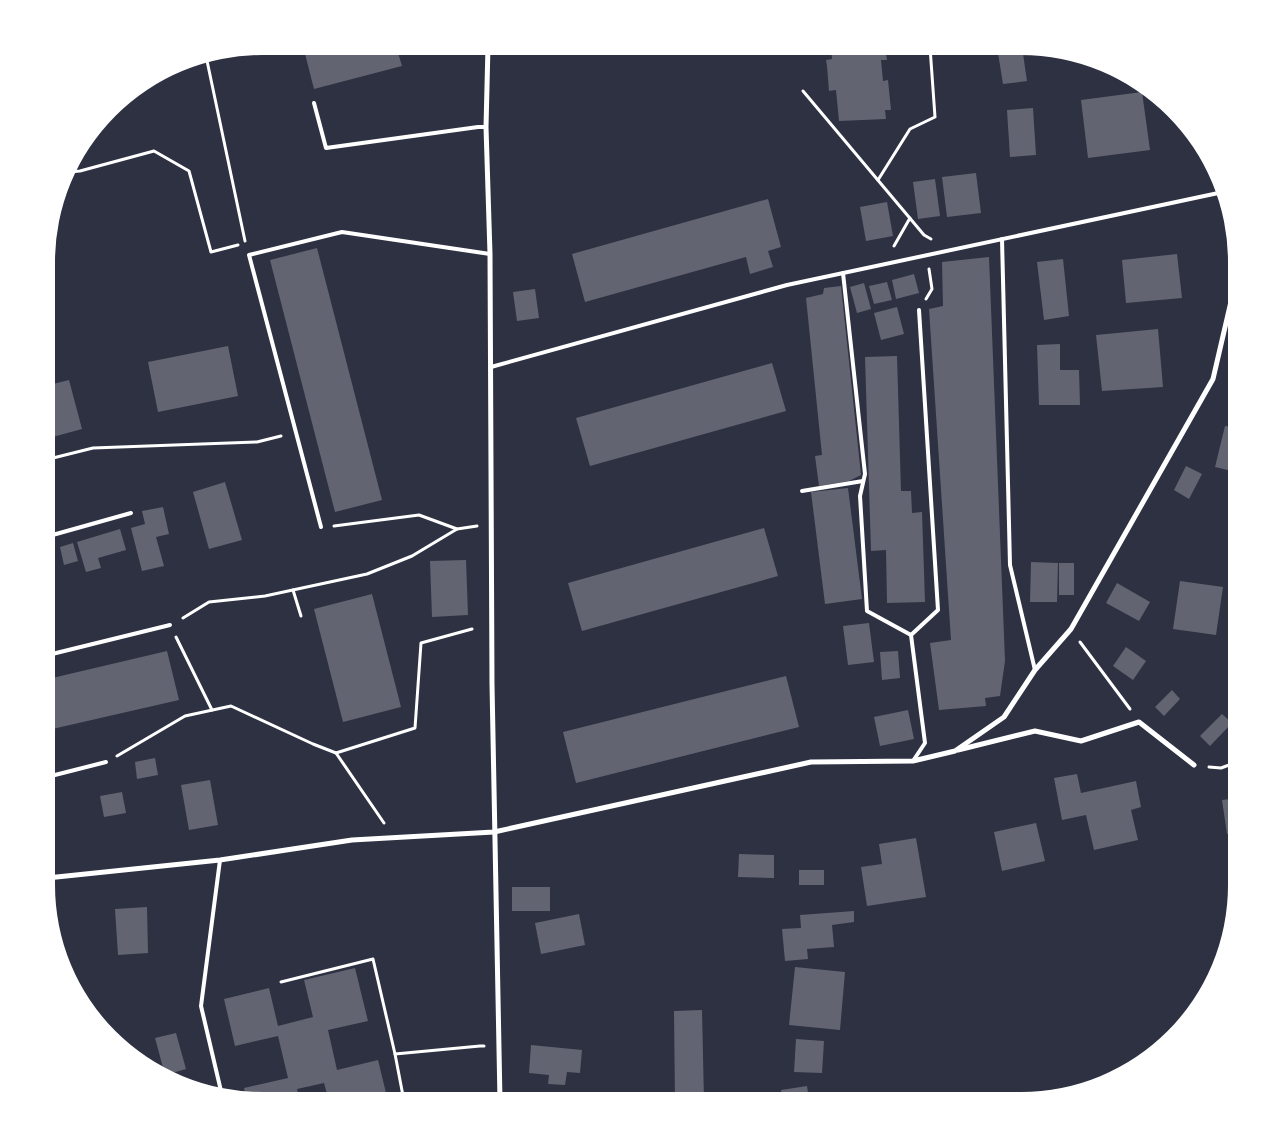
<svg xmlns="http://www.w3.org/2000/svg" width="1283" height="1147" font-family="Literata,serif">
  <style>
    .building { fill: #626471 }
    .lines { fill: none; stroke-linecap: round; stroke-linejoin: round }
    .path { stroke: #fff; stroke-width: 3 }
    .service { stroke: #fff; stroke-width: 4 }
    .minor { stroke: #fff; stroke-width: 5 }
  </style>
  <rect width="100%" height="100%" fill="#2d3142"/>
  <g class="building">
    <polygon points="303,46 396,46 402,66 314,89"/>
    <polygon points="831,47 885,47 887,60 881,60 883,81 888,80 891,110 885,110 886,119 839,121 836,90 829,91 827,66 826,60 832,59"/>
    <polygon points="997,47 1022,47 1027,81 1003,84"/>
    <polygon points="1142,92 1150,150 1088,158 1081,100"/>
    <polygon points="1033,108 1036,155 1010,157 1007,110"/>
    <polygon points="976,173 981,213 947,217 942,177"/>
    <polygon points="935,179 940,216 918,219 913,182"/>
    <polygon points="768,199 781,247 768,251 773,267 750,274 746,257 585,302 572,254"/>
    <polygon points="887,202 893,236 866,241 860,207"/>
    <polygon points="317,248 382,500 335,512 270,260"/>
    <polygon points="1177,254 1182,298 1126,303 1122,260"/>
    <polygon points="989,257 1005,661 1000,696 985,698 986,706 939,710 930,643 951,640 929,309 943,306 942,262"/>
    <polygon points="1063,259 1069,316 1044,320 1037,262"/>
    <polygon points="914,274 919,293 896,299 892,280"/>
    <polygon points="887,282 892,300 874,304 869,286"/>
    <polygon points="864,283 871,309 857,313 850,287"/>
    <polygon points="841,286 861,475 849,481 819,486 815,456 822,455 806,298 823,294 824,288"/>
    <polygon points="535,289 539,318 517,321 513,292"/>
    <polygon points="897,307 904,334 881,340 874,313"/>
    <polygon points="1158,329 1163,387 1102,391 1096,335"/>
    <polygon points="1060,344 1060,370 1079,370 1080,405 1039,405 1037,345"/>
    <polygon points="228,346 238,396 158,412 148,362"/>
    <polygon points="897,356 901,491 911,491 912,513 922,512 925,602 887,603 886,550 871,551 865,357"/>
    <polygon points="772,363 786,411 590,466 576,418"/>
    <polygon points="69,380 82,429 49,438 49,385"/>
    <polygon points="1225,426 1236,428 1236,472 1215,467"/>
    <polygon points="1186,466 1202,474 1189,499 1174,490"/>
    <polygon points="225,482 242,540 209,549 193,492"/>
    <polygon points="848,488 862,599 825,604 811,492"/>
    <polygon points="163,507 169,534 156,537 164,566 142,571 131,528 145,524 142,511"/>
    <polygon points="764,528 778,576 582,631 568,583"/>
    <polygon points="120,529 126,550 98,558 101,568 86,572 77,542"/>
    <polygon points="73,543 78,561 64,565 60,547"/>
    <polygon points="50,546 55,565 48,567 49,547"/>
    <polygon points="466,560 468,615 432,617 430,561"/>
    <polygon points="1031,562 1058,563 1057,602 1030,602"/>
    <rect x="1059" y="563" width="15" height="32"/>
    <polygon points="1180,581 1223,587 1216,635 1173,629"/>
    <polygon points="1117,583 1150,602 1139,621 1106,603"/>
    <polygon points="372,594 401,707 343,722 314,609"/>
    <polygon points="869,623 874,662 848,665 843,626"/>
    <polygon points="1126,647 1146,661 1133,680 1113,666"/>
    <polygon points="167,651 179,700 48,730 48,679"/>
    <polygon points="898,651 900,678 882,680 880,652"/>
    <polygon points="786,676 799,727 576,783 563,732"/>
    <polygon points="1172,690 1180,699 1164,716 1155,707"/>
    <polygon points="908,710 914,739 880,746 874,717"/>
    <polygon points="1222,714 1232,723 1210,746 1200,736"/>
    <polygon points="155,758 158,775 137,779 135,762"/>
    <polygon points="1077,774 1081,793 1136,781 1141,807 1131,810 1138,840 1094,850 1086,815 1062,820 1054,778"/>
    <polygon points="210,780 218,825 189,830 181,785"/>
    <polygon points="122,792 126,813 104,817 100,796"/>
    <polygon points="1237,798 1237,832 1227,834 1222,800"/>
    <polygon points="1036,823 1045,861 1002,871 994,832"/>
    <polygon points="916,838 926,897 867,906 861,867 882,864 879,844"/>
    <polygon points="739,854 774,855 774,878 738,877"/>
    <rect x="799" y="870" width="25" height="15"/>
    <rect x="512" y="887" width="38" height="24"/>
    <polygon points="147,907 148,953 118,955 115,909"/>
    <polygon points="854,911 854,922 832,925 834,947 807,949 808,959 785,961 782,929 801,928 800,915"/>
    <polygon points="579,914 585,945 541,954 535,923"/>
    <polygon points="795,967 845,972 840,1030 789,1025"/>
    <polygon points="355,968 368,1021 328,1030 337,1070 378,1060 388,1101 329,1101 324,1083 297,1089 300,1101 262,1101 246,1097 244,1088 288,1078 278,1036 235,1046 224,999 269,988 278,1026 313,1017 304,980"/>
    <polygon points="702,1010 704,1100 675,1101 674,1011"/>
    <polygon points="176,1033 186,1069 165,1075 155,1038"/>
    <polygon points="796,1039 824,1041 822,1073 794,1072"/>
    <polygon points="531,1045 582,1050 580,1073 567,1072 565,1085 548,1084 549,1075 529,1073"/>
    <polygon points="807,1086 809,1100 782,1100 781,1090"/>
  </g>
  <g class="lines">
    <g class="path">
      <polyline points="206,56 245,241"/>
      <polyline points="803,91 924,235 931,239"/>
      <polyline points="69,172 80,171 154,151 189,171 211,252 238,245"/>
      <polyline points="878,180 910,129 935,117 930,47"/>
      <polyline points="894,246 910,218"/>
      <polyline points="926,299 932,289 929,269"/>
      <polyline points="49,459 93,448 257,442 281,436"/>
      <polyline points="334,526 419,515 457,529 477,526"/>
      <polyline points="293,590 301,616"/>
      <polyline points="183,618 209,602 265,596 367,574 412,556 457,529"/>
      <polyline points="176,637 212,710"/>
      <polyline points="1080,642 1130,709"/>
      <polyline points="336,753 384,823"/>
      <polyline points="117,756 185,716 231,706 313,744 336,753 415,728 421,643 472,629"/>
      <polyline points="1209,767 1221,768 1237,762"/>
      <polyline points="281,982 373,959 395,1054 480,1046 484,1046"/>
      <polyline points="395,1054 404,1101"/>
    </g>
    <g class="service">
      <polyline points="314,103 326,148 478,127 486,127"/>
      <polyline points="1002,239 1010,565 1035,670"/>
      <polyline points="843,273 865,474 860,496 867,611 911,635"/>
      <polyline points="491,367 787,285 1223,192"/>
      <polyline points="802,491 863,481"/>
      <polyline points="321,527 249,255 342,232 490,254"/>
      <polyline points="49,536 131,513"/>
      <polyline points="48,655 170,625"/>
      <polyline points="913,761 925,743 911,635 938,610 919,310"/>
      <polyline points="47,777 106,762"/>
      <polyline points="220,860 201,1006 221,1091"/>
      <polyline points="47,867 50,877"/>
    </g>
    <g class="minor">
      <polyline points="488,46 486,127 490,254 492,684 500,1101"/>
      <polyline points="958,750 1035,731 1081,741 1139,722 1194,765"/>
      <polyline points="47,878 220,860 352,840 494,832 811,762 913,761 955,751 1004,717 1035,670 1071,629 1213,379 1236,280"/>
    </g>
  </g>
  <path d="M0 0H1283V1147H0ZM262 55H1021A207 207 0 0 1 1228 262V885A207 207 0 0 1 1021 1092H262A207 207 0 0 1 55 885V262A207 207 0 0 1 262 55Z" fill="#fff" fill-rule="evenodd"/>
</svg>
